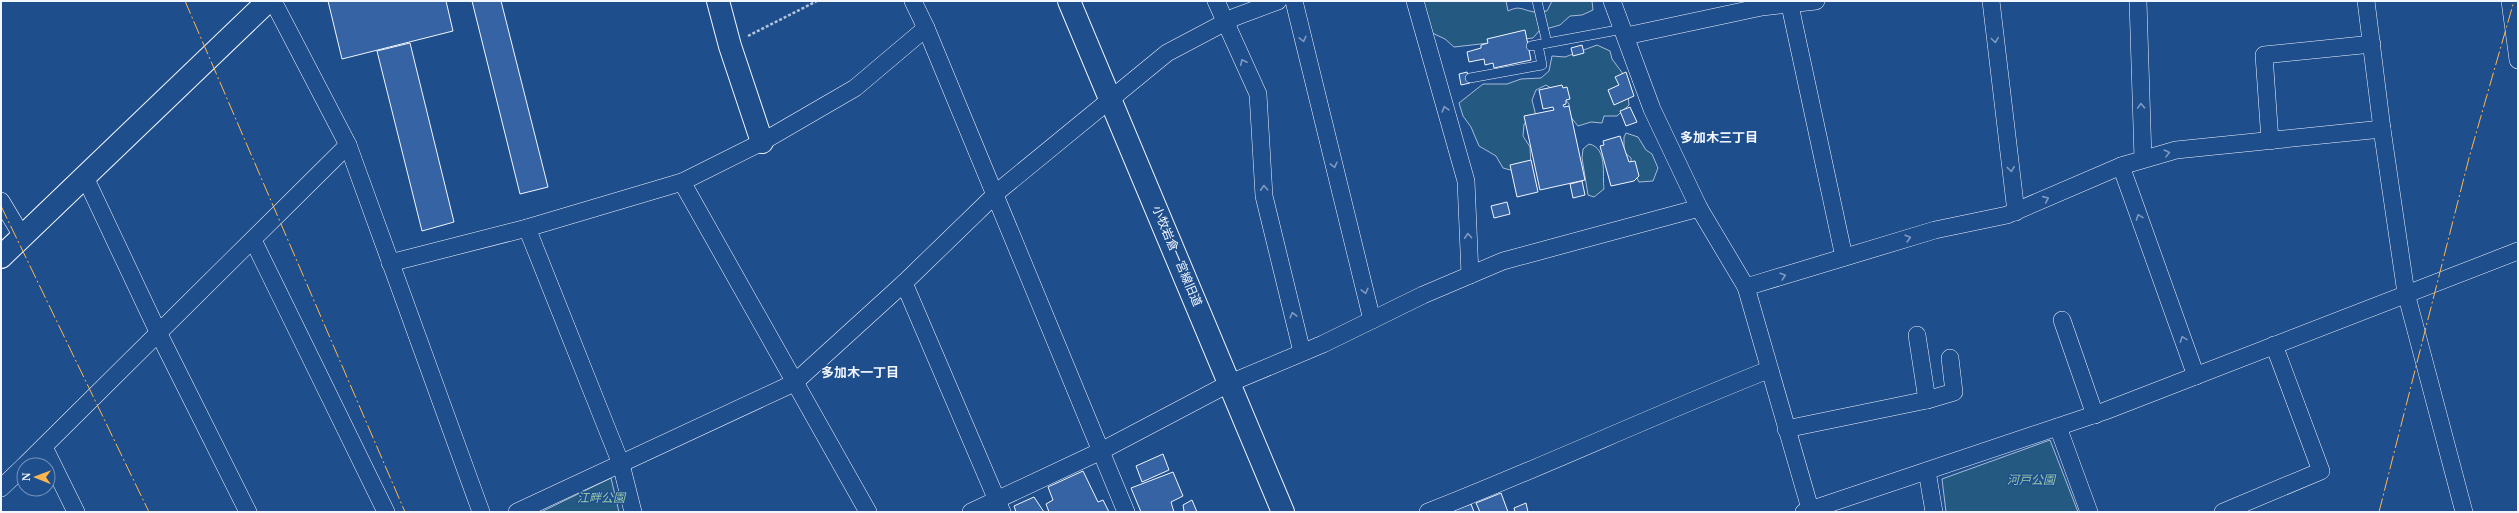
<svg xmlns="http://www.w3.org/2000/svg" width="2519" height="513" font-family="'PT Serif','Noto Sans JP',serif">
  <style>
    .green { fill: #245a82; stroke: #a8bbd7 }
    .building { fill: #3563a3; stroke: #f2f6ff }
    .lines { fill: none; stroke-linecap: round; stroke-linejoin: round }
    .service-casing { stroke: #f2f6ff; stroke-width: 10 }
    .minor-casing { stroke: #f2f6ff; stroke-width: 18 }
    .tertiary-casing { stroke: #f2f6ff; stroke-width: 24 }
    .path { stroke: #b3c4dc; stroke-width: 2.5; stroke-dasharray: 3 2; stroke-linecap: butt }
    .service { stroke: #1f4e8c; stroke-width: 9 }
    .minor { stroke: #1f4e8c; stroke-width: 17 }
    .tertiary { stroke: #1f4e8c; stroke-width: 22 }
    .power { stroke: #ffb74d; stroke-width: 1; stroke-dasharray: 14 3 2 3; stroke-linecap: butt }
    .oneway { stroke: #7e9ac0 }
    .labels { text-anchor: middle; stroke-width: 3; stroke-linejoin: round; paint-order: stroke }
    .street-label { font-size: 12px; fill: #f2f6ff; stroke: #1f4e8c }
    .park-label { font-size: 12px; font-style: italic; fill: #97c8a6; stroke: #1f4e8c }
    .neighbourhood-label { font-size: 13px; font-weight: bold; fill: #f2f6ff; stroke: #1f4e8c }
  </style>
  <rect width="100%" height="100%" fill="#1f4e8c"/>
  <g class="green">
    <path d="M1422 1H1506L1508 11C1520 5 1522 10 1534 12 1538 13 1543 11 1547 11L1552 1H1592L1593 10 1582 15 1570 16 1560 25 1539 31 1533 38 1454 47 1445 39 1428 31Z"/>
    <polygon points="1597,45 1610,51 1612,59 1626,78 1629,105 1617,116 1604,116 1602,123 1591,122 1578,126 1570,116 1569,104 1561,94 1546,85 1536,90 1532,100 1536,116 1524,124 1523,136 1530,147 1531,166 1514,171 1503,168 1496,156 1479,146 1471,127 1463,116 1459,103 1483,84 1507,84 1521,79 1541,78 1549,71 1552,56 1565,57"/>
    <polygon points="1626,133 1638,137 1646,150 1652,154 1658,168 1653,181 1639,182 1631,167 1631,158 1624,152 1624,137"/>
    <path d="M1589 144C1608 148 1602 175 1604 189L1594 197 1588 195 1582 158 1583 149Z"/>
    <polygon points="2050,440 2078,512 1946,512 1942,479"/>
    <polygon points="611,478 619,512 541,512"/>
  </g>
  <g class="building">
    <polygon points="328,1 446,1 453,31 342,59"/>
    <polygon points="472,1 501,1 548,187 520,194"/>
    <polygon points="1525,30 1531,60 1494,68 1493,63 1485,65 1484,59 1469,62 1467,52 1481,48 1481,45 1488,43 1487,39"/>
    <polygon points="410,43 454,222 422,231 377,51"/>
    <polygon points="1582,45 1584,53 1573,56 1571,48"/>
    <polygon points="1467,72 1470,83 1461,85 1459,74"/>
    <polygon points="1626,72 1634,96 1614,105 1608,90 1619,85 1615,77"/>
    <polygon points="1562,85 1563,88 1567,87 1570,99 1566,100 1566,104 1563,105 1564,107 1569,106 1585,180 1540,190 1524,116 1554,110 1553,107 1543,109 1539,90"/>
    <polygon points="1630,107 1637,122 1626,126 1620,111"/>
    <polygon points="1620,136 1629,162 1635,161 1639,176 1634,181 1611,186 1600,146 1604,145 1603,141"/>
    <polygon points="1531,160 1538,192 1517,197 1510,165"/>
    <polygon points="1582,181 1585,195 1573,198 1570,184"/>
    <polygon points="1507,202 1510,214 1494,218 1491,206"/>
    <polygon points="1163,454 1169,470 1142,482 1136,466"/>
    <polygon points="1083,471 1098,502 1103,500 1109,512 1049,512 1046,504 1053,500 1048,487"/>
    <polygon points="1173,472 1183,496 1171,502 1174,512 1141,512 1131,488"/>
    <polygon points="1501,493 1508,512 1480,512 1476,503"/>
    <polygon points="1034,497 1044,512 1016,512 1014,506"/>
    <polygon points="1192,500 1197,512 1181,512 1184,511 1183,505"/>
    <polygon points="1526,503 1528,512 1515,512 1514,508"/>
    <polygon points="1471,504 1474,512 1450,512"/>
  </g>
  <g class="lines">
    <defs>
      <g id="service">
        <polyline points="1537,1 1547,43"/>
        <polyline points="1531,46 1623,29"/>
        <polyline points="1470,78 1542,65 1538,45"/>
      </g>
      <g id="minor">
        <polyline points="273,1 348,145 481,512"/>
        <polyline points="913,1 926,28"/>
        <polyline points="1216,1 1258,94 1264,196 1302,352"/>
        <polyline points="1294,1 1372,320"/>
        <polyline points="1415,1 1466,181 1470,275"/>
        <polyline points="1612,1 1652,109 1699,208 1746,287 1811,512"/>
        <polyline points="1789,1 1844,257"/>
        <polyline points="1991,1 2016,212"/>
        <polyline points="2138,1 2143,159"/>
        <polyline points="2366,1 2382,129 2406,293 2464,512"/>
        <polyline points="2510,1 2518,60"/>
        <polyline points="1626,36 1762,7 1816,1"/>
        <polyline points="2270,141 2264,55 2372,44"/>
        <polyline points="2121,166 2196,376"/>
        <polyline points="85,177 159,334 248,512"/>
        <polyline points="682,182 868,512"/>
        <polyline points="1,201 22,236"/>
        <polyline points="527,228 621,464 633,512"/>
        <polyline points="253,240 386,512"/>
        <polyline points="390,263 527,228 682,182 762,142 855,88 926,28 1126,512"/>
        <polyline points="904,283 1002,512"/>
        <polyline points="1746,287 1935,230 2007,215 2121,166 2176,150 2382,129"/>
        <polyline points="2062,320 2095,415"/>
        <polyline points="1917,335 1927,400"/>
        <polyline points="2058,427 2089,512"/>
        <polyline points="1786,429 1927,400 1954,392 1950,358"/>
        <polyline points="44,447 76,512"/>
        <polyline points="25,465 348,145"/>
        <polyline points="1927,471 1934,512"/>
        <polyline points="1,488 24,466"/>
        <polyline points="517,512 794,383 904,283 1001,189 1167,53 1235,17 1278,1"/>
        <polyline points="971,512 1101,451 1230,383 1323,344 1423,295 1503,261 1699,208"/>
        <path d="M1428 512C1543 467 1654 415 1768 370"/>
        <polyline points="1804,512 2105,411 2518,251"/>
        <polyline points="2223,512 2321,471 2274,345"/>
      </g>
      <g id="tertiary">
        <polyline points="718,1 730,46 762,142"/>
        <polyline points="1069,1 1283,512"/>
        <polyline points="1,257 268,1"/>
      </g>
    </defs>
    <use href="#service" class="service-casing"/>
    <use href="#minor" class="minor-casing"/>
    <use href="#tertiary" class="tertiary-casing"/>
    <polyline class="path" points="748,36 817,1"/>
    <use href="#service" class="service"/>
    <use href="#minor" class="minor"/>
    <use href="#tertiary" class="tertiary"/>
    <g class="power">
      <polyline points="185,1 405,512"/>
      <polyline points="1,206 149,512"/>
      <polyline points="2379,512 2469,158 2514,1"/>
    </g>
  </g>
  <defs><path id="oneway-chevron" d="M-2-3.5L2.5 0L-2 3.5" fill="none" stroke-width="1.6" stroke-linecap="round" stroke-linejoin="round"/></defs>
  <g class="oneway">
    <use href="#oneway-chevron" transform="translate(1303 39) rotate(76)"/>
    <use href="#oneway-chevron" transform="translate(1995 40) rotate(83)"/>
    <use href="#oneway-chevron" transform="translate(1243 62) rotate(-115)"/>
    <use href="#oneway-chevron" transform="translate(2141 106) rotate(-92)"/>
    <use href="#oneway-chevron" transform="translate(1445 109) rotate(-106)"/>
    <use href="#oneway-chevron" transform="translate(2167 153) rotate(-14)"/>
    <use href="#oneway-chevron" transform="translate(1334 165) rotate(76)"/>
    <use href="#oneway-chevron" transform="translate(2011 169) rotate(83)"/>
    <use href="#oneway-chevron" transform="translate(1264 188) rotate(-93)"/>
    <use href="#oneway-chevron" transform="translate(2046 199) rotate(-24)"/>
    <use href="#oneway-chevron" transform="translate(2139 217) rotate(-110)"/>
    <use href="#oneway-chevron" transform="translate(1468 236) rotate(-93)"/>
    <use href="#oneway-chevron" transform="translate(1908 238) rotate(-16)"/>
    <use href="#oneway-chevron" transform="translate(1783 276) rotate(-17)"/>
    <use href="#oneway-chevron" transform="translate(1365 291) rotate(76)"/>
    <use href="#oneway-chevron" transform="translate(1293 315) rotate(-104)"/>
    <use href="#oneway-chevron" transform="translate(2183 339) rotate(-110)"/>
  </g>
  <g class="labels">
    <g class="street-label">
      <text transform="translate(1177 256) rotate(67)" y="4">小牧岩倉一宮線旧道</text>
    </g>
    <g class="park-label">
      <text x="2031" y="484">河戸公園</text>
      <text x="601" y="502">江畔公園</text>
    </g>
    <g class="neighbourhood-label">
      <text x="1719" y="142">多加木三丁目</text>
      <text x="860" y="377">多加木一丁目</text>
    </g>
  </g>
  <rect width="2519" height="513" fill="none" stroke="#f2f6ff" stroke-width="4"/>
  <g transform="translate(36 477) rotate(271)"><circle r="19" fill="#1f4e8c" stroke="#7391ba"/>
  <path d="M0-3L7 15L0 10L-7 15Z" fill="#ffb74d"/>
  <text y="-6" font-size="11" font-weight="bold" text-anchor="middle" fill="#f2f6ff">N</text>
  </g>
</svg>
